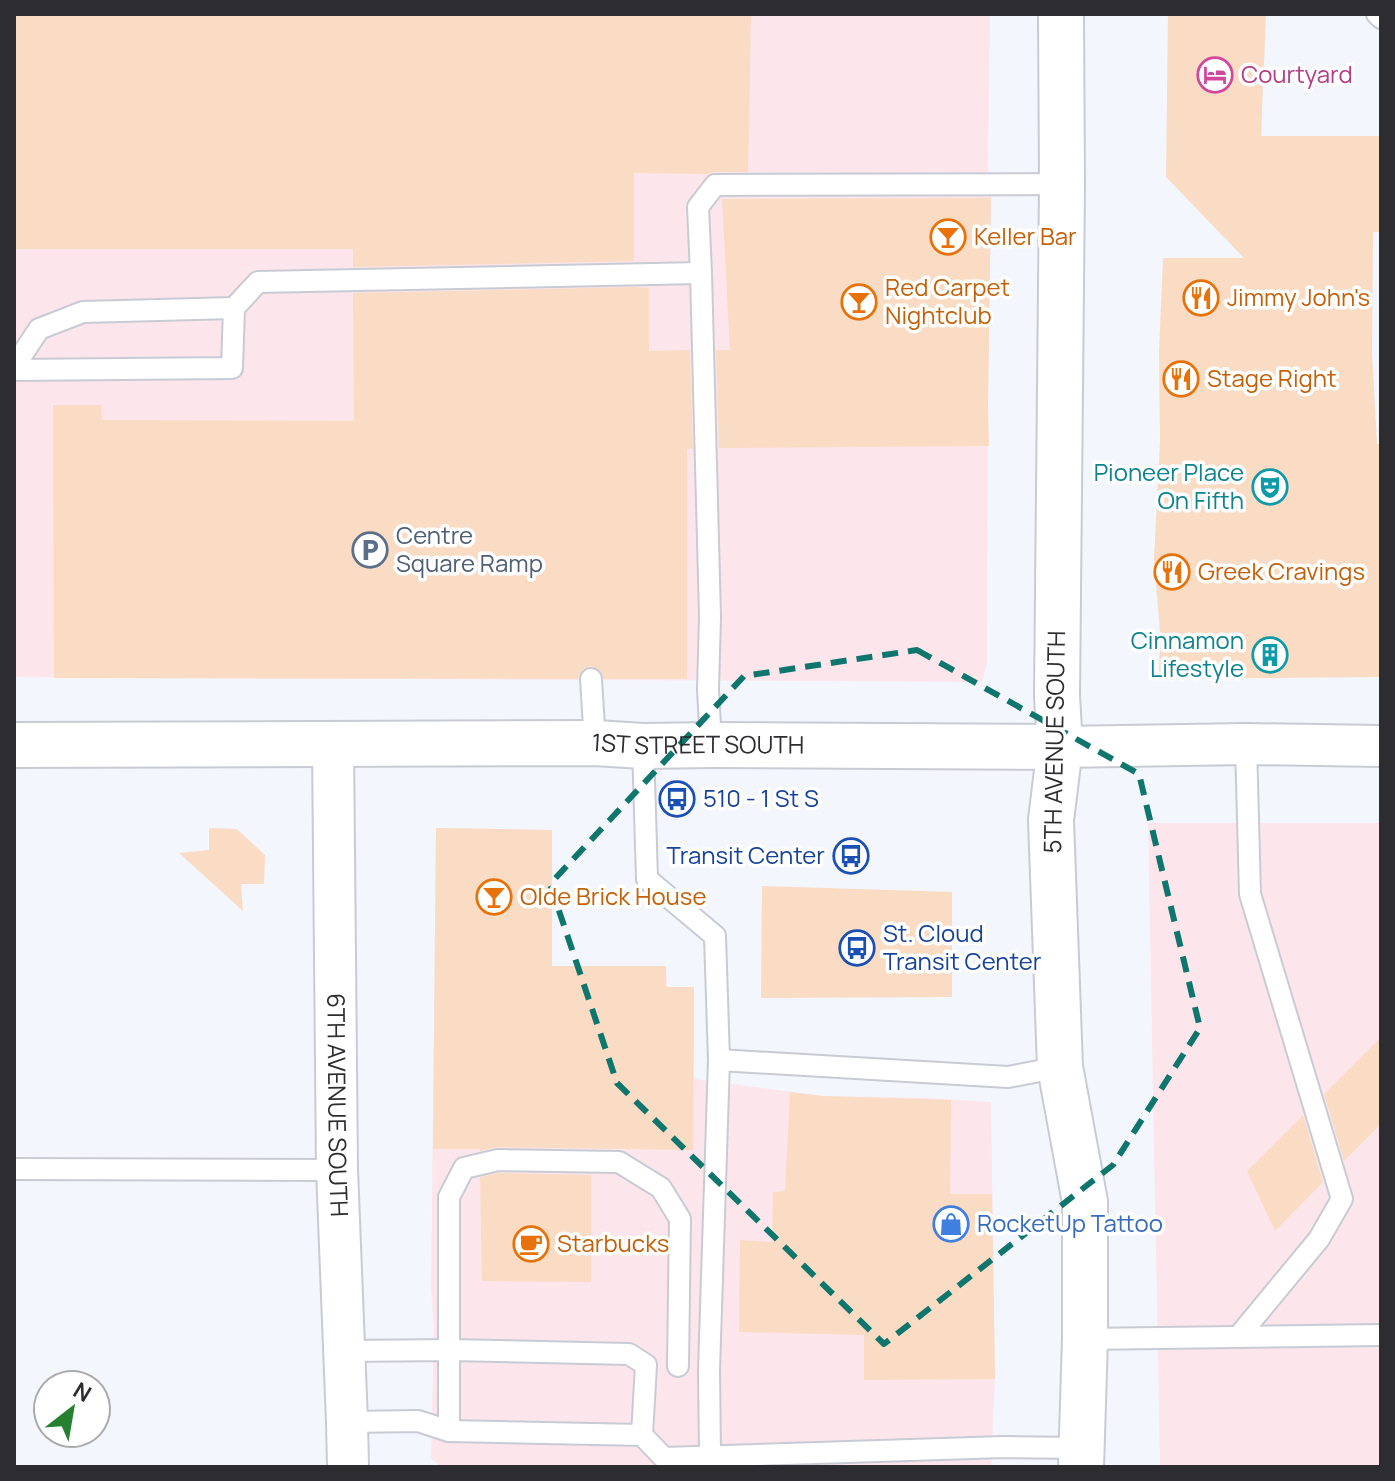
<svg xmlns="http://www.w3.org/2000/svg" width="1395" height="1481" font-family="Manrope,sans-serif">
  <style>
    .commercial { fill: #fce6eb }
    .building { fill: #fadbc4 }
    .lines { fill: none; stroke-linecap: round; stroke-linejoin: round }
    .lane-casing { stroke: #c9cbd4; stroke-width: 24 }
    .street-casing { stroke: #c9cbd4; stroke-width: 44 }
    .secondary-casing { stroke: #c9cbd4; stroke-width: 48 }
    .lane { stroke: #fff; stroke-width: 20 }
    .street { stroke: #fff; stroke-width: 40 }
    .secondary { stroke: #fff; stroke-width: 44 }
    .marked { fill: none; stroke: #0f766e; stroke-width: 6; stroke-dasharray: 16 10; stroke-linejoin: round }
    .labels { text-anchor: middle; stroke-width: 7; stroke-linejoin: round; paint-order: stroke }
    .hotel-label { font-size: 24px; fill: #b23c85; stroke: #fff; text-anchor: start }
    .food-label { font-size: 24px; fill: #c56008; stroke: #fff; text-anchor: start }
    .culture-label { font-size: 24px; fill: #0d838f; stroke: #fff; text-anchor: end }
    .service-label { font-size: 24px; fill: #4e5e75; stroke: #fff; text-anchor: start }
    .street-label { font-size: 24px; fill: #2d2d31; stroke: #fff }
    .transit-label { font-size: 24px; fill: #164399; stroke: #fff; text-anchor: start }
    .shop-label { font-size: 24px; fill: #366cbe; stroke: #fff; text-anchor: start }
  </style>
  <rect width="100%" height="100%" fill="#f4f6fd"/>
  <g class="commercial">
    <polygon points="14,14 990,14 988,163 991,198 988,405 987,663 982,682 14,677"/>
    <polygon points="1148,823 1381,823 1381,1467 1160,1467"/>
    <polygon points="436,828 552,830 552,966 666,966 667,987 694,987 694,1079 823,1096 927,1098 991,1102 995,1379 991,1467 441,1467 431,1458 434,1329 431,1288"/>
  </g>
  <g class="building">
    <polygon points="14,14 751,14 748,172 715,172 708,174 634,173 634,261 353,267 353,249 14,249"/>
    <polygon points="1168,14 1266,14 1261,136 1381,136 1381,232 1373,232 1372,353 1377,444 1381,444 1381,677 1159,679 1160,633 1154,559 1160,442 1159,351 1163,258 1244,258 1166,177"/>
    <polygon points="991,198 988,405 989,446 719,448 716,350 730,350 722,199"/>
    <polygon points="633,287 649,288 649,351 690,350 693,449 687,449 687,679 604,679 601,671 591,666 583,669 578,679 54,678 53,405 101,405 102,420 354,421 353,293"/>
    <polygon points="209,828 237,829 265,855 264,884 241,884 243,911 179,853 209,850"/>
    <polygon points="436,828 552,830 552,966 666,966 666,987 694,987 693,1150 498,1147 480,1151 480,1149 433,1149"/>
    <polygon points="762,886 952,892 952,997 761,998"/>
    <polygon points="1381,1037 1381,1124 1344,1161 1324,1094"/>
    <polygon points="790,1092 823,1096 951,1100 950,1194 992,1194 995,1379 864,1380 864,1335 739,1332 740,1240 772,1242 773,1192 785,1191"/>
    <polygon points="1303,1115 1323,1182 1275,1231 1247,1171"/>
    <polygon points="499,1173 591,1175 591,1282 482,1281 480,1177"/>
  </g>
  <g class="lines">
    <defs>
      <g id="lane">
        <polyline points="1377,14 1381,18"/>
        <polyline points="701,273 698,207 715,185 1062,184"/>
        <polyline points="14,367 39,329 83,312 234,308"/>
        <polyline points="14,370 232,368 234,308 258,282 701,273 710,617 708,689 711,745"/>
        <polyline points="591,679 595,743"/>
        <polyline points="643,746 647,879 715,936 719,1060 709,1370 710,1456 711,1467"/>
        <polyline points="719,1060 1008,1077 1060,1067"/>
        <polyline points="14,1169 337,1170"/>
        <polyline points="1238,1337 1319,1239 1342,1199 1250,894 1246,744"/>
        <polyline points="1085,1339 1381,1335"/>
        <polyline points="345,1351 450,1350 629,1354 646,1365 642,1435 449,1431 418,1421 347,1422"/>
        <polyline points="449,1431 449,1197 464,1168 498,1160 619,1162 661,1188 680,1219 678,1366"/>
        <polyline points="642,1435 664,1458 1004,1447 1082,1448"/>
      </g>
      <g id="street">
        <path id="s1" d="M333 745 337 1170 347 1422 348 1467"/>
        <polyline points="1060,747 1246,744 1381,746"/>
      </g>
      <g id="secondary">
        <polyline points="1061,14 1062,184 1057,696 1060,747 1051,820 1060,1067 1085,1202 1085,1339 1081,1467"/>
        <path id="s2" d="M14 745 595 743 643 746 711 745 1060 747"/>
      </g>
    </defs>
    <use href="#lane" class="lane-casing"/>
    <use href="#street" class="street-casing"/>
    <use href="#secondary" class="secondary-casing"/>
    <use href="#lane" class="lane"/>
    <use href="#street" class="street"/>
    <use href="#secondary" class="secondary"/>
  </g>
  <path class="marked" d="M917 650 1139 774 1200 1028 1113 1165 884 1344 617 1083 550 884 744 676Z"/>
  <defs>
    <symbol id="hotel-ring" viewBox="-11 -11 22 22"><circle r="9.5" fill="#fff" stroke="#d1479c" stroke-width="1.5"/><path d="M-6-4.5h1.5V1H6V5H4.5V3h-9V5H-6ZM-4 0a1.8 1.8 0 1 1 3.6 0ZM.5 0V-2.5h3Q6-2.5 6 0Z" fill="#d1479c"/></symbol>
    <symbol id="bar-ring" viewBox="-11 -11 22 22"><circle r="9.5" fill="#fff" stroke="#e8710a" stroke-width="1.5"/><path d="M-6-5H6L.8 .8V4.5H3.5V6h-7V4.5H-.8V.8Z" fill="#e8710a"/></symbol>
    <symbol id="restaurant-ring" viewBox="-11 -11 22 22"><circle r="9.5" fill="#fff" stroke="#e8710a" stroke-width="1.5"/><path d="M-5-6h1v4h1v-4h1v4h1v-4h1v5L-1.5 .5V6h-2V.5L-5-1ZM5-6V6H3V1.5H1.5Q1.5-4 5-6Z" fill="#e8710a"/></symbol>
    <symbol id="theatre-ring" viewBox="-11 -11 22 22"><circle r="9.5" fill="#fff" stroke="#0f9aa8" stroke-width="1.5"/><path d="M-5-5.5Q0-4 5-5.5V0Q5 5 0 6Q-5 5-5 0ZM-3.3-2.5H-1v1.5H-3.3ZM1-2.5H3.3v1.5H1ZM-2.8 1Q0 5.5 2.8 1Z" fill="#0f9aa8"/></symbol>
    <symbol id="parking-ring" viewBox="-11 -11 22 22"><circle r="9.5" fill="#fff" stroke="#5c6f8a" stroke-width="1.5"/><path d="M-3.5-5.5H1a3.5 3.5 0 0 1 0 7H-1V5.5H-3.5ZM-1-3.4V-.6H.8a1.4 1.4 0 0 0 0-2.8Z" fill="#5c6f8a"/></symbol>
    <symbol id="building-ring" viewBox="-11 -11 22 22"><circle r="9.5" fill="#fff" stroke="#0f9aa8" stroke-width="1.5"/><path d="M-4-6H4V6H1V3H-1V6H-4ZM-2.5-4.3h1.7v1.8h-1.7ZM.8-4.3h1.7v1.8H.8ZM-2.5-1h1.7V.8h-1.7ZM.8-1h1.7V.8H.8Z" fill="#0f9aa8"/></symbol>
    <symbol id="bus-ring" viewBox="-11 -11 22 22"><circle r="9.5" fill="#fff" stroke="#1a4fb4" stroke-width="1.5"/><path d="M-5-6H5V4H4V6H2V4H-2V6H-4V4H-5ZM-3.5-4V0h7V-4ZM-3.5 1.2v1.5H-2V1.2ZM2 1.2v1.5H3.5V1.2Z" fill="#1a4fb4"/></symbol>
    <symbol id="shop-ring" viewBox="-11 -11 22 22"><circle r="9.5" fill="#fff" stroke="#3f7fe0" stroke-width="1.5"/><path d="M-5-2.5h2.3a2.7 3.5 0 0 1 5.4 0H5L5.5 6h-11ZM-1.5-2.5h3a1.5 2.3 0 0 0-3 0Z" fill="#3f7fe0"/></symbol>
    <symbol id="cafe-ring" viewBox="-11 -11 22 22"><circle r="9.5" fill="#fff" stroke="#e8710a" stroke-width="1.5"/><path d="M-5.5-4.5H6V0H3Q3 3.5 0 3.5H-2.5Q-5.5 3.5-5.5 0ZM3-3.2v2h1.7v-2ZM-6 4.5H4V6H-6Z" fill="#e8710a"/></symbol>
  </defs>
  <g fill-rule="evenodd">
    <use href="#hotel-ring" x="1195" y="55" width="40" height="40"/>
    <use href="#bar-ring" x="928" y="217" width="40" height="40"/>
    <use href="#restaurant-ring" x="1181" y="278" width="40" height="40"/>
    <use href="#bar-ring" x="839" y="282" width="40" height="40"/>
    <use href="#restaurant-ring" x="1161" y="359" width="40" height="40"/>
    <use href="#theatre-ring" x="1250" y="467" width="40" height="40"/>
    <use href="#parking-ring" x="350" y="530" width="40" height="40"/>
    <use href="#restaurant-ring" x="1152" y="552" width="40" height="40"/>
    <use href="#building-ring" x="1250" y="635" width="40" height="40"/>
    <use href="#bus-ring" x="657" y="779" width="40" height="40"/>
    <use href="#bus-ring" x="831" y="836" width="40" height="40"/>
    <use href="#bar-ring" x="474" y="877" width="40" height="40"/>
    <use href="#bus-ring" x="837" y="928" width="40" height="40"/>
    <use href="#shop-ring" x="931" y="1204" width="40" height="40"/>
    <use href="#cafe-ring" x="511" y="1224" width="40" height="40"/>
  </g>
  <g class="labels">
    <g class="hotel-label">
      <text x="1241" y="83">Courtyard</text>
    </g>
    <g class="food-label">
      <text x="974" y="245">Keller Bar</text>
      <text x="885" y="296">Red Carpet<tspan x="885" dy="28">Nightclub</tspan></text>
      <text x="1227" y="306">Jimmy John's</text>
      <text x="1207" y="387">Stage Right</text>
      <text x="1198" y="580">Greek Cravings</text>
      <text x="520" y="905">Olde Brick House</text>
      <text x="557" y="1252">Starbucks</text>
    </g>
    <g class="culture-label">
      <text x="1244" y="481">Pioneer Place<tspan x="1244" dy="28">On Fifth</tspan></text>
      <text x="1244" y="649">Cinnamon<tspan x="1244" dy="28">Lifestyle</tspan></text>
    </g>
    <g class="service-label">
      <text x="396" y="544">Centre<tspan x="396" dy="28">Square Ramp</tspan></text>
    </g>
    <g class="street-label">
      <text transform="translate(1055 742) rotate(-89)" y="8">5TH AVENUE SOUTH</text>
      <text dy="8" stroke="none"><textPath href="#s2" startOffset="684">1ST STREET SOUTH</textPath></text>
      <text dy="8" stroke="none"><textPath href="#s1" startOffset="360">6TH AVENUE SOUTH</textPath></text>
    </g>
    <g class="transit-label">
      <text x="703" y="807">510 - 1 St S</text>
      <text x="825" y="864" text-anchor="end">Transit Center</text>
      <text x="883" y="942">St. Cloud<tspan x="883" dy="28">Transit Center</tspan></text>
    </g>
    <g class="shop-label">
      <text x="977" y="1232">RocketUp Tattoo</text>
    </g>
  </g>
  <rect width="1395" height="1481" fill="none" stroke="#2d2d31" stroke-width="32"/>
  <g transform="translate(72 1409) rotate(31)"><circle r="38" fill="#ffffff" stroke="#ababad" stroke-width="2"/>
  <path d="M0-6L14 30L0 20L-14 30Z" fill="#258131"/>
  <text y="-12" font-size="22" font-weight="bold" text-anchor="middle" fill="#2d2d31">N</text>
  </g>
</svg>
